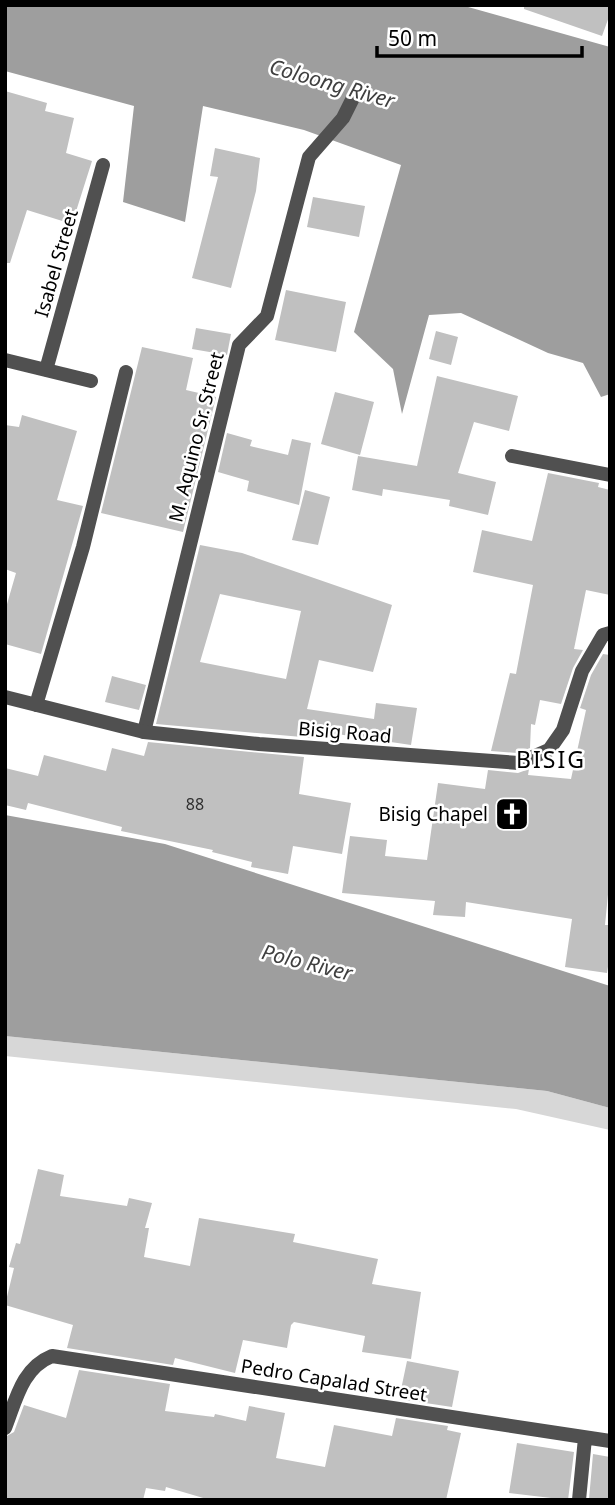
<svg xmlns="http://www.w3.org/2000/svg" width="615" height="1505" viewBox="0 0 615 1505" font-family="'Noto Sans',sans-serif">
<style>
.green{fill:#d7d7d7}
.water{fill:#9e9e9e}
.building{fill:#c0c0c0;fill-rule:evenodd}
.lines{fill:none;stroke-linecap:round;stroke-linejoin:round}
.service{stroke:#505050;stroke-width:14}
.minor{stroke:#505050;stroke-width:14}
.labels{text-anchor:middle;stroke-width:5;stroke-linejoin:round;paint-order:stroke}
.number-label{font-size:16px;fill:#303030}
.street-label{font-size:19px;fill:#000;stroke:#fff}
.poi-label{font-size:19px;fill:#000;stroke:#fff;text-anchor:end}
.water-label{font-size:21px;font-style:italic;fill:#3f3f3f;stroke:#fff}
.quarter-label{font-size:23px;letter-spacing:2px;fill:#000;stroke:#fff}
</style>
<rect width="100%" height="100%" fill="#fff"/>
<!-- green -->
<path class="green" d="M5 1036 547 1091 610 1108V1130L516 1109 5 1056Z"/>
<!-- water -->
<path class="water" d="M5 5H461L610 47V394L601 397 583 363 548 353 461 313 429 315 402 414 393 369 354 332 401 165 304 130 203 106 185 222 123 202 134 106 5 71Z
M5 815 165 844 610 986V1108L547 1091 5 1036Z"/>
<!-- building -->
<path class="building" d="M524 5H610V14L602 36 524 9Z
M5 91 47 103 45 111 74 118 66 153 92 161 72 224 27 210 10 263H5Z
M215 148 260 158 256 191 231 288 192 278 218 177 210 176Z
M313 197 365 206 359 237 307 227Z
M286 290 346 302 336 352 275 340Z
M196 328 231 334 227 355 192 349Z
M436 331 458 337 451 365 429 359Z
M142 347 193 358 186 390 216 397 183 532 101 513Z
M437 376 518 396 509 431 474 422 458 473 496 482 488 515 449 506 450 500 383 489 382 496 352 490 358 456 417 466Z
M335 392 374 402 360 455 321 444Z
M22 415 77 431 57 500 83 506 41 654 5 644V611L16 573 5 569V425L19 427Z
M227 433 252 440 250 446 288 455 292 439 311 443 299 505 247 491 249 481 218 472Z
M548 473 599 483 598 487 610 490V595L586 590 574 649 583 650 573 668 561 704 540 700 535 725 531 724 530 748 517 753 491 751 510 673 516 674 533 585 473 572 482 530 532 541Z
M305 490 330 497 318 545 292 540Z
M200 545 242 553 392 605 373 672 319 660 307 709 374 719 376 703 417 708 411 745 337 734 336 740 156 724ZM220 594 301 611 286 679 200 662Z
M603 654 610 655V874L605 925H610V954L607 973 565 967 572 919 466 902 465 917 433 915 435 901 342 893 350 836 387 840 385 856 427 860 438 783 485 789 488 770 518 773 529 769 528 775 571 779 586 710 580 708 591 675Z
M112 676 146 685 139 710 105 702Z
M148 742 304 757 299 794 351 803 342 854 293 846 288 874 251 867 252 862 212 852 213 850 121 831 122 827 28 803 26 810 5 805V768L38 776 44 755 106 771 112 748 144 756Z
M38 1169 64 1175 60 1196 127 1206 129 1198 152 1203 145 1228H149L144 1257 190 1266 199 1218 295 1234 293 1242 378 1259 372 1284 421 1292 411 1359 362 1352 365 1336 294 1322 291 1325 287 1348 243 1340 235 1373 175 1358 173 1365 67 1348 73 1325 5 1305 14 1268 9 1267 16 1243 20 1244Z
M407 1361 459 1371 452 1407 399 1399Z
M79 1370 170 1384 165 1411 214 1417 215 1414 246 1421 249 1406 285 1413 276 1458 325 1467 334 1425 392 1436 396 1418 448 1426 447 1430 461 1433 446 1500H210L166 1487 165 1491 146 1488 143 1500H5V1437L14 1432 24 1405 66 1418Z
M517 1443 574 1452 568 1500 509 1493Z
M593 1454 610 1457V1500L589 1499Z"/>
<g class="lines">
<!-- service -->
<path class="service" d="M144 732 239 345 267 316 309 157 343 118 354 96"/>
<!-- minor -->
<path class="minor" d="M5 360 91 381
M46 370 103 165
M512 456 610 475
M5 697 144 732 259 744 519 763 549 750 563 730 582 671 603 635 610 633
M36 705 83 547 126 372
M5 1428C16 1400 22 1368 52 1356L610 1441
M579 1500 585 1438"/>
</g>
<!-- icons -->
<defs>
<g id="church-square" transform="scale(1.75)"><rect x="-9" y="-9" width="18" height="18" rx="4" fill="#000" stroke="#fff"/><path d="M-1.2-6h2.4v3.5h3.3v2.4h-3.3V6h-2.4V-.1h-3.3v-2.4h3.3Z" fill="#fff"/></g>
</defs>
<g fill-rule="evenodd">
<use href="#church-square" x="512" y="814"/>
</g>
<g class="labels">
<!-- number labels -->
<g class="number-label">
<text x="195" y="810">88</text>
</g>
<!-- street labels -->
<g class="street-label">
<text transform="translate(56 263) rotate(-74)" y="7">Isabel Street</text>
<text transform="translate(196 437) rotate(-76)" y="7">M. Aquino Sr. Street</text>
<text transform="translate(345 732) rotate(5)" y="7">Bisig Road</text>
<text transform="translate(334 1380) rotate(9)" y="7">Pedro Capalad Street</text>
</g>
<!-- poi labels -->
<g class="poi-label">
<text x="488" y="821">Bisig Chapel</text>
</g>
<!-- water labels -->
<g class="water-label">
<text transform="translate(332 84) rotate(16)" y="7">Coloong River</text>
<text transform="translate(307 963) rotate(14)" y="7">Polo River</text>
</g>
<!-- quarter labels -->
<g class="quarter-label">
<text x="551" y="768">BISIG</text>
</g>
</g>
<!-- border -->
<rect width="615" height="1505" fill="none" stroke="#000000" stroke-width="14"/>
<!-- scale -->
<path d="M377 46v10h205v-10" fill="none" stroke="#000000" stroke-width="3.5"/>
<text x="388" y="46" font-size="21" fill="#000000" stroke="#ffffff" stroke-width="5" paint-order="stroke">50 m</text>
</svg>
